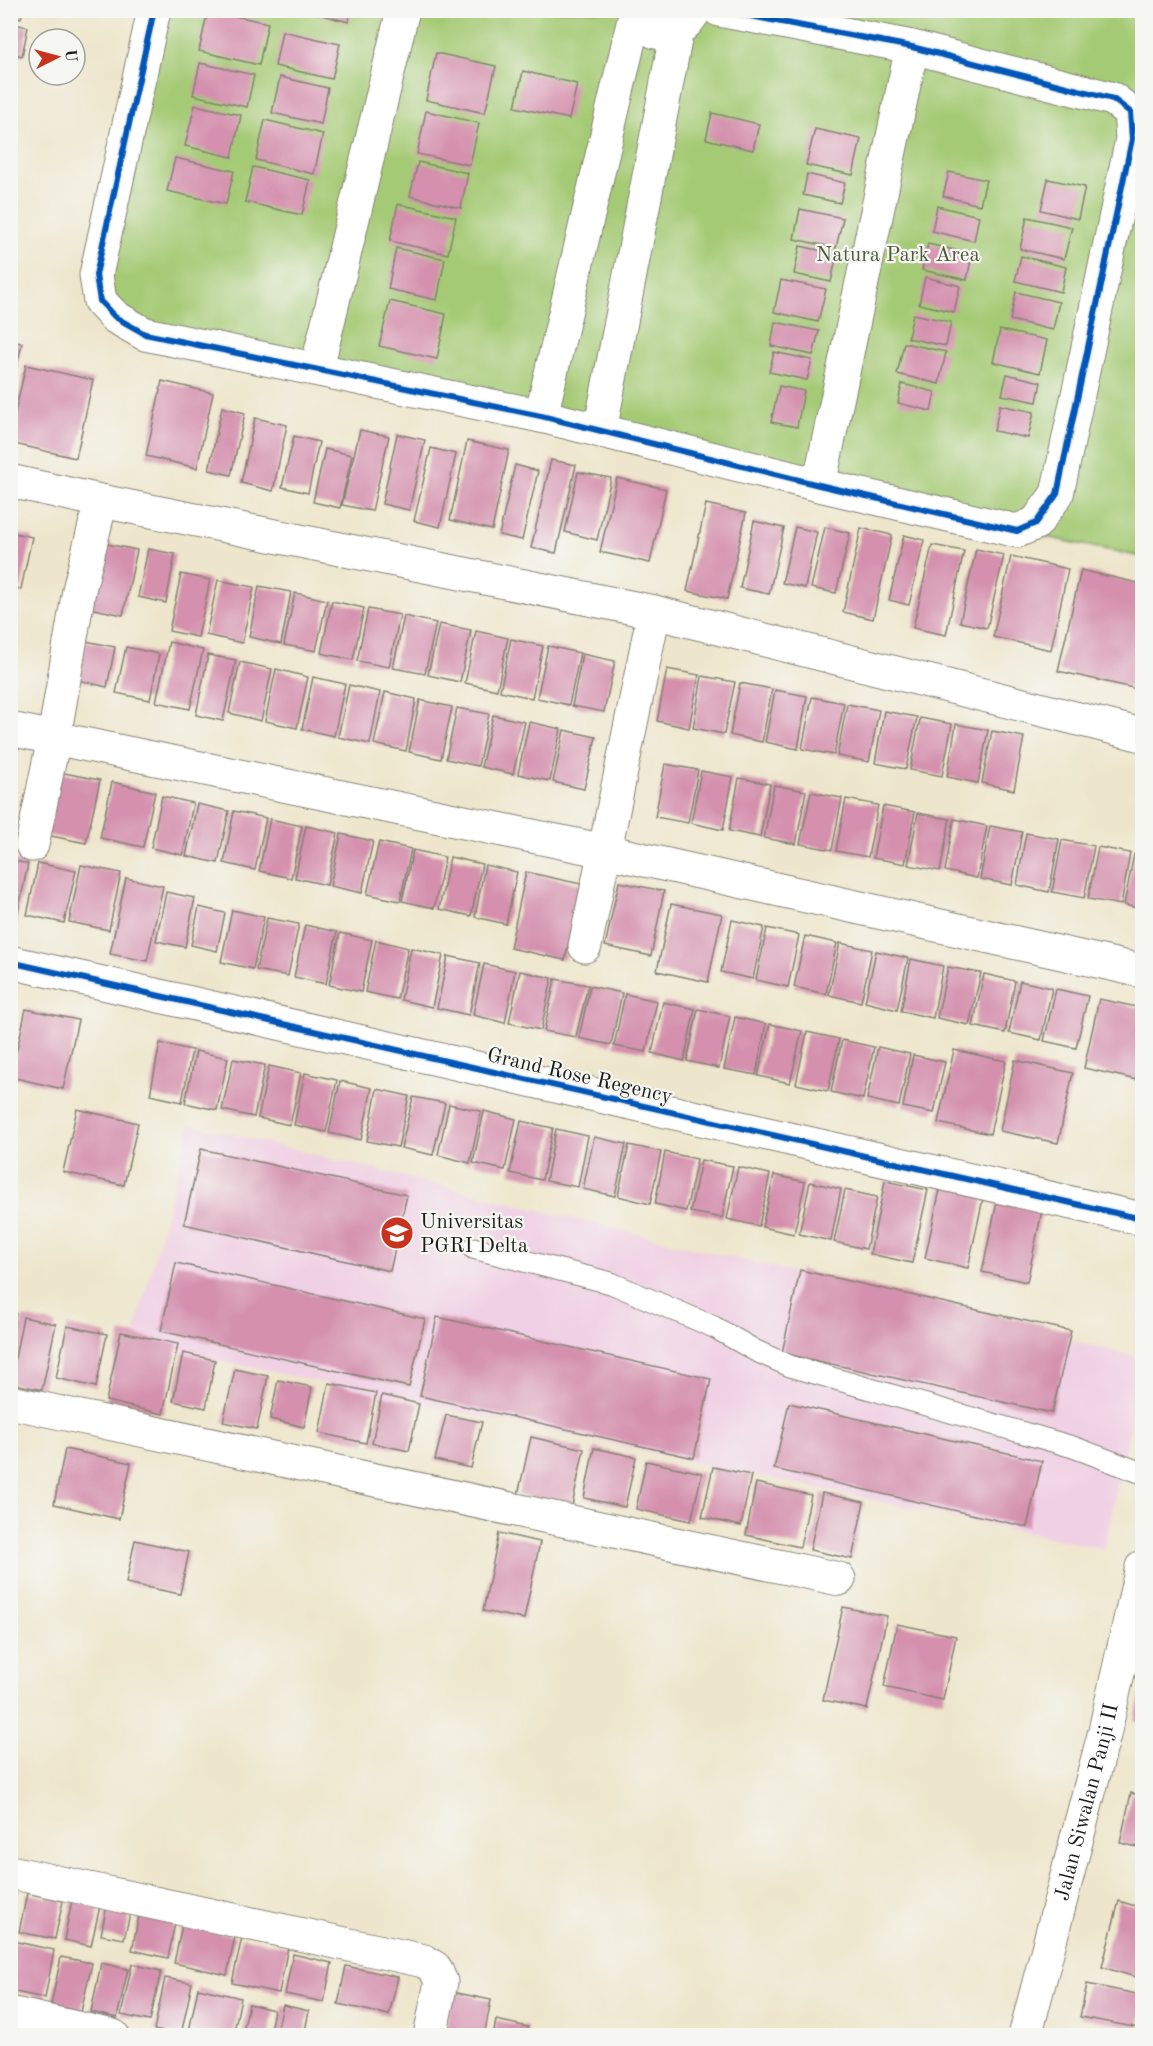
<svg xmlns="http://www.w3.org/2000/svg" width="1153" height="2046" viewBox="0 0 1153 2046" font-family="'Old Standard TT',serif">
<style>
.built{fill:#f0d0e4}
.green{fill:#a5ca74;stroke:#607348;stroke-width:1.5}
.building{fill:#d490ad}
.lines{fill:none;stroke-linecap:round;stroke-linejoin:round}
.service-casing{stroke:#858174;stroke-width:23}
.minor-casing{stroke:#858174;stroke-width:35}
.service{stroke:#fff;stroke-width:21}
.minor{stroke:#fff;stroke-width:33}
.cycleway-casing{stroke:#f6f6f2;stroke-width:10}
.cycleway{stroke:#0057b8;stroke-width:6}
.labels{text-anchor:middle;stroke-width:4.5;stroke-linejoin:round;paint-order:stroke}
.park-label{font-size:21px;fill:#4c593b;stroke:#f6f6f2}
.street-label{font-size:21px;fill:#1c1c1c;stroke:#f6f6f2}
.poi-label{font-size:21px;fill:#1c1c1c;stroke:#f6f6f2;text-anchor:start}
</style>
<rect width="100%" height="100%" fill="#f6f6f2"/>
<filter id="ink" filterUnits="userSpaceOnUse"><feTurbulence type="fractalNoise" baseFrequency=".0167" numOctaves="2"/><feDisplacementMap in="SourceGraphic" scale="12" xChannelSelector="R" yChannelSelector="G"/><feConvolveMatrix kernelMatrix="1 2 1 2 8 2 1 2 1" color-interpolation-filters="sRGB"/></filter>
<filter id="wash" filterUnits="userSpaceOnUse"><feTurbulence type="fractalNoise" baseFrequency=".008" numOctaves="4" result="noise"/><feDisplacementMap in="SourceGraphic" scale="24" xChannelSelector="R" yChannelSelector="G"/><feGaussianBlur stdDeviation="1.35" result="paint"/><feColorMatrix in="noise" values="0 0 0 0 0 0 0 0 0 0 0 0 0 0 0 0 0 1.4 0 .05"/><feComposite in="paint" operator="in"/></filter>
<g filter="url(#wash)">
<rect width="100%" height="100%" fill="#eee6cc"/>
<!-- built -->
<path class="built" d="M190 1124 1142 1358V1366L1104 1549 132 1342Z"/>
<!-- green -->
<path class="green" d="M154 11H1142V557L1017 531 145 334 100 301Z"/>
<g id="blocks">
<!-- building -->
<path class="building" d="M10 10H23L21 18 10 16Z
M208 10 268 23 259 65 199 51Z
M302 10H351L349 22Z
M10 23 28 27 22 56 10 53Z
M282 31 340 44 332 79 275 66Z
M436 53 496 66 485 113 426 100Z
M10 59 16 60 12 80H10Z
M200 63 254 75 247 107 193 95Z
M523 71 577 84 569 119 515 107Z
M280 77 328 88 321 124 272 113Z
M195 105 241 115 232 157 185 146Z
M426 111 479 123 470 165 417 154Z
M712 113 759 124 753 150 706 139Z
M265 120 323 134 314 174 256 160Z
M815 129 861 139 853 175 806 165Z
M175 158 234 171 226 204 167 191Z
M418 162 468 173 461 208 410 196Z
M253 167 310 180 302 215 245 202Z
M949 172 986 180 980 205 943 196Z
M807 174 845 183 840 203 803 195Z
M1048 179 1085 187 1078 219 1041 210Z
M398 204 456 217 448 254 390 241Z
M937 206 979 216 974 241 932 231Z
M800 209 843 218 836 248 794 239Z
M1027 217 1072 227 1064 259 1020 249Z
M928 244 972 254 967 280 922 270Z
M800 246 837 254 831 282 794 274Z
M396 248 445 259 437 300 388 289Z
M1021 256 1066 267 1061 292 1015 281Z
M925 277 960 286 954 312 919 304Z
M781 280 826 289 818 322 774 312Z
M1016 292 1059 302 1053 330 1010 320Z
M390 301 446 314 437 359 379 346Z
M913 314 951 322 946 346 908 338Z
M775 322 819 331 813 355 771 346Z
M1000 330 1047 340 1040 373 993 362Z
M10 341 22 343 11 392H10Z
M904 343 946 352 939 384 897 374Z
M774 352 812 360 807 380 769 372Z
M26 365 93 380 76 458 10 443V434Z
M1007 374 1041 382 1037 402 1002 395Z
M162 381 213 393 197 468 146 456Z
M902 384 935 392 931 411 898 403Z
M779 386 804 391 797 427 771 422Z
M1000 405 1034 412 1028 438 994 431Z
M222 407 245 413 231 475 209 470Z
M255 418 287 425 273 491 241 483Z
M360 430 389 436 372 511 342 505Z
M397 434 425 440 409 510 382 504Z
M294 436 319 442 308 493 282 487Z
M467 441 509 450 492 530 450 520Z
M431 448 456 454 440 527 414 521Z
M325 449 352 455 340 508 313 502Z
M551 460 576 465 556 553 531 548Z
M515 465 538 471 522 540 499 535Z
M578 472 611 478 597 540 565 532Z
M617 478 666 489 650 563 600 552Z
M706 504 746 513 727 599 687 591Z
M754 521 784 528 769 594 740 588Z
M795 527 817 532 805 588 782 583Z
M825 527 850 533 836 593 811 588Z
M861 528 892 535 873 619 843 612Z
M10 532 32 537 21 589 10 587Z
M904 535 924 540 909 605 889 600Z
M102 543 137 550 123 615 89 608Z
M932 545 964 551 946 635 913 628Z
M148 549 175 554 166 603 138 597Z
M976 549 1004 555 987 628 960 622Z
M1011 556 1068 569 1051 650 993 637Z
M1081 570 1142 584V690L1058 671Z
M181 574 210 580 198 637 169 631Z
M218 580 254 587 242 643 206 635Z
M259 586 291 592 281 644 249 637Z
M295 593 327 600 316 651 284 645Z
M332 601 364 608 353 660 321 653Z
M368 609 400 615 389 667 357 661Z
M10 612 18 614 12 646H10Z
M404 616 436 623 425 674 393 668Z
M439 624 471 630 460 682 428 675Z
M476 631 508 638 497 690 465 683Z
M511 639 543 646 532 698 500 691Z
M86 641 115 647 107 687 78 680Z
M169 642 203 650 190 709 156 702Z
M548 646 580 653 569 705 537 698Z
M126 647 159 654 150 700 116 693Z
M582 654 615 661 604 712 572 706Z
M208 655 236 660 223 721 196 715Z
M240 662 272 669 261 721 229 713Z
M276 669 308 677 297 728 265 721Z
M667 669 699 675 689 728 657 721Z
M702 676 735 682 724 734 693 728Z
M313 677 345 684 334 736 302 729Z
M740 683 772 689 762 742 730 735Z
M349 685 380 692 370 744 338 737Z
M775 690 807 696 798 749 765 742Z
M385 692 416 699 406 751 374 744Z
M812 697 844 703 834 755 802 749Z
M420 700 452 707 441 759 409 752Z
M847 704 879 710 869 762 837 756Z
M457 708 489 714 478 766 446 759Z
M884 711 917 717 906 769 875 763Z
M493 715 525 722 513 774 481 767Z
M920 718 952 724 942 776 910 770Z
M529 722 561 729 550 781 518 774Z
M956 724 988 730 978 783 947 777Z
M564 730 596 737 584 789 553 782Z
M992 731 1024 737 1014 790 982 783Z
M665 764 698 770 688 823 655 817Z
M701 771 733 777 723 830 691 823Z
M59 772 100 780 86 843 46 835Z
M739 778 770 784 760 837 729 831Z
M112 782 155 792 143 847 100 838Z
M774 785 806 791 796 844 764 838Z
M811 792 842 798 832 850 800 844Z
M162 796 193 803 183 855 151 848Z
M846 799 878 805 868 857 836 851Z
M197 804 229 811 218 863 186 856Z
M883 806 915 812 905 864 873 858Z
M234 811 266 818 255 870 224 863Z
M918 813 950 819 940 871 908 865Z
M270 819 302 826 291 878 259 871Z
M954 819 987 826 977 878 945 871Z
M306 826 338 833 327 885 295 878Z
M990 826 1022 832 1012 885 980 879Z
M1026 833 1059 839 1049 892 1017 885Z
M341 834 373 841 362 893 330 886Z
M1062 840 1094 846 1084 898 1052 892Z
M379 842 411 849 400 901 367 894Z
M1098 847 1130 853 1121 905 1088 899Z
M413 850 445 857 434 908 402 901Z
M1134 854 1142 855V909L1124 905Z
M450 857 482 864 471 916 439 909Z
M10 860 28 864 16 922 10 921Z
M38 863 76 871 64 923 27 915Z
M81 865 121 873 109 930 69 922Z
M485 865 517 872 506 924 475 917Z
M526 872 581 884 565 960 510 948Z
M126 878 163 886 147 961 110 954Z
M619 882 664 891 651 956 605 946Z
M166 892 195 898 185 947 156 941Z
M671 904 722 914 708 982 657 971Z
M199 907 225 913 217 951 191 945Z
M232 910 264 917 253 969 221 962Z
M267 918 299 924 288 976 256 970Z
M732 920 764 927 753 979 721 972Z
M305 925 337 932 326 984 294 977Z
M767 928 799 935 788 987 756 980Z
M340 933 372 940 361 992 329 985Z
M805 936 837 943 826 994 794 987Z
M376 940 408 948 397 999 365 992Z
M840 943 872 950 861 1002 829 995Z
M411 948 443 955 432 1007 401 1000Z
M876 951 908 958 897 1010 865 1002Z
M448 956 480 963 469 1015 437 1008Z
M911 959 943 966 933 1018 901 1011Z
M484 964 515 971 505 1023 473 1015Z
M948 967 981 973 969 1025 937 1018Z
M520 971 552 978 541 1030 509 1023Z
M984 974 1015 981 1005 1033 973 1026Z
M555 979 588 985 576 1037 544 1031Z
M1020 981 1052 988 1041 1040 1009 1033Z
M590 986 622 993 611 1045 579 1038Z
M1056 989 1088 996 1076 1048 1044 1041Z
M625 994 657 1001 646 1052 614 1046Z
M1099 999 1142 1008V1081L1084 1068Z
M663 1002 695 1009 684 1061 652 1053Z
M26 1009 78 1020 63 1089 11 1077Z
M698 1009 730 1016 719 1068 687 1061Z
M735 1017 766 1024 756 1075 724 1069Z
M770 1024 802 1031 790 1083 758 1076Z
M807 1032 839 1039 828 1091 796 1084Z
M842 1040 874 1047 863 1099 831 1092Z
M160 1043 192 1050 182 1102 150 1095Z
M878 1047 910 1054 899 1106 867 1099Z
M954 1050 1006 1061 990 1134 938 1123Z
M196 1051 228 1058 217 1110 185 1103Z
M913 1055 945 1062 934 1113 903 1107Z
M233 1059 265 1065 254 1117 222 1110Z
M1015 1060 1073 1073 1058 1143 1000 1131Z
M269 1066 301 1073 290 1125 258 1118Z
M305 1073 337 1080 326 1132 294 1125Z
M340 1081 372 1088 361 1140 329 1133Z
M377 1089 409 1096 398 1147 367 1141Z
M413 1097 445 1103 433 1155 401 1148Z
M449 1104 481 1111 470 1163 438 1155Z
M77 1109 138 1123 124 1185 63 1172Z
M484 1111 516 1119 505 1170 473 1163Z
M521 1121 553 1128 542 1180 510 1173Z
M556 1129 588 1136 578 1187 546 1181Z
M594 1137 626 1144 615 1196 583 1189Z
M629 1145 661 1152 650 1204 618 1196Z
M201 1149 407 1195 390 1271 184 1224Z
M665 1152 697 1159 686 1211 655 1204Z
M701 1160 733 1166 722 1218 690 1212Z
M738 1167 770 1174 759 1226 727 1219Z
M774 1175 805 1182 794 1234 762 1227Z
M885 1181 928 1190 912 1263 870 1254Z
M810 1182 841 1189 831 1241 799 1234Z
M941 1185 984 1194 968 1268 925 1258Z
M845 1190 877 1197 866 1249 834 1242Z
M997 1202 1042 1211 1027 1282 982 1272Z
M176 1263 425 1319 409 1387 161 1331Z
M800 1270 1071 1331 1052 1413 782 1353Z
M10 1312 16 1313 12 1335H10Z
M23 1317 56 1324 42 1390 10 1383Z
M437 1317 711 1379 694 1458 420 1396Z
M67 1326 107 1334 96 1387 56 1378Z
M121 1332 178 1344 163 1414 106 1401Z
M183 1353 215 1360 206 1408 173 1401Z
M235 1369 268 1376 257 1429 223 1422Z
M278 1380 312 1387 304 1427 270 1419Z
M329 1383 376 1393 366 1443 319 1433Z
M382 1395 419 1404 409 1451 372 1443Z
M789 1403 1042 1461 1027 1527 774 1469Z
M446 1415 482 1422 471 1468 435 1460Z
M531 1437 584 1449 572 1506 518 1495Z
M594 1448 636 1457 625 1507 584 1498Z
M65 1449 131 1463 119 1519 54 1504Z
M646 1461 702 1473 691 1521 636 1509Z
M713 1467 751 1475 741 1526 702 1517Z
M756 1483 811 1495 800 1547 746 1535Z
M822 1493 864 1502 852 1559 810 1550Z
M499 1533 540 1542 524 1619 483 1611Z
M135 1540 189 1552 180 1594 126 1583Z
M843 1607 887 1616 867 1709 823 1700Z
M897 1624 956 1636 943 1700 884 1687Z
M1141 1691H1142V1722L1135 1720Z
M1142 1756V1780L1137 1779Z
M1131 1793 1142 1796V1848L1120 1843Z
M10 1892 16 1893 12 1915H10Z
M27 1893 63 1901 55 1939 19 1932Z
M72 1900 100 1906 91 1946 64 1940Z
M1119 1901 1142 1908V1979L1102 1967Z
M107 1905 131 1910 124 1939 101 1935Z
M139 1916 175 1923 168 1958 132 1950Z
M182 1925 235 1936 227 1975 174 1963Z
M242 1937 288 1947 279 1993 232 1983Z
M13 1941 54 1950 45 1998 10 1991V1951Z
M293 1954 332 1963 324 2002 285 1994Z
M61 1957 92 1963 81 2012 51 2005Z
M101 1963 128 1969 117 2018 91 2012Z
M132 1964 161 1971 150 2021 121 2015Z
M346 1966 398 1977 389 2015 338 2004Z
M165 1978 192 1983 181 2035 154 2030Z
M1087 1984 1142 1995V2012L1139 2028 1080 2017Z
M198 1988 241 1998 233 2036H208L189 2031Z
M453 1992 491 2000 484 2036H444Z
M249 2004 274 2010 269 2036H242Z
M283 2005 309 2011 304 2036H276Z
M496 2020 528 2027 526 2036H493Z"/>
</g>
</g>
<g filter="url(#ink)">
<use href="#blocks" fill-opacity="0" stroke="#858174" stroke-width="1.5"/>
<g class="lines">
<!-- service casing -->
<g class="service-casing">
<path id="service" d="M473 1248 611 1283 714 1327 756 1351 790 1366 1073 1447 1142 1473"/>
</g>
<!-- minor casing -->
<g class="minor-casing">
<g id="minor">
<path d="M154 10 96 275 100 301 115 317 145 334 541 416 819 485 1017 531 1036 523 1057 494 1132 139 1130 112 1113 99 912 47 719 10"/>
<path d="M655 32C673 36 687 26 695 10"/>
<path d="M317 368 403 10"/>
<path d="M541 416 634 19"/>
<path d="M600 431 677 30"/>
<path d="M10 481 101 501 654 612 1142 735"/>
<path d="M819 485 912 47"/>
<path d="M10 729 605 851 1142 971"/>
<path d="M32 845 54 738 79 590 101 501"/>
<path d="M585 946 654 612"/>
<path d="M10 962 1142 1219"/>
<path d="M10 1402 839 1579"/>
<path d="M10 1872 424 1961 435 1968 441 1982 430 2036"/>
<path d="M10 2013 113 2036"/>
<path id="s1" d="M1025 2036 1104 1735 1142 1567"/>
</g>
</g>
<!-- service -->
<use href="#service" class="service"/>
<!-- minor -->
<use href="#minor" class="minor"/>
<!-- cycleway casing -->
<g class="cycleway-casing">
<path id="cycleway" d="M154 10 96 275 100 301 115 317 145 334 541 416 819 485 1017 531 1036 523 1057 494 1132 139 1130 112 1113 99 912 47 719 10
M10 962 1142 1219"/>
</g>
<!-- cycleway -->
<use href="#cycleway" class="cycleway"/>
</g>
</g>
<!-- icons -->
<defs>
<g id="university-disc" transform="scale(1.725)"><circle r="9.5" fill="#c8321e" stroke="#f6f6f2"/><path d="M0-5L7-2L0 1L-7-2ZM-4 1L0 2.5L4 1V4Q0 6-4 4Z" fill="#fff"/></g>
</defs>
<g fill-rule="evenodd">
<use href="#university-disc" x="397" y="1233"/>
</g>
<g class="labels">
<!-- park labels -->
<g class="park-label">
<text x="898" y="261">Natura Park Area</text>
</g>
<!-- street labels -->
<g class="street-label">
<text transform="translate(580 1075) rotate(13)" y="7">Grand Rose Regency</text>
<text dy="7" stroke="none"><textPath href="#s1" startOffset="242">Jalan Siwalan Panji II</textPath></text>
</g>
<!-- poi labels -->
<g class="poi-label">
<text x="420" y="1228">Universitas<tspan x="420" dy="24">PGRI Delta</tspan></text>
</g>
</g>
<!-- margin -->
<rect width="1153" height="2046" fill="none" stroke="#f6f6f2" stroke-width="36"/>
<!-- north arrow -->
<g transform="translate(57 57) rotate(84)"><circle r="28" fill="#f6f6f2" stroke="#9f9f9c" stroke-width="1.5"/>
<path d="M0-4.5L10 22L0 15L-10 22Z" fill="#c8321e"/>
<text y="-9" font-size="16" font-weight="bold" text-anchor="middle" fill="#1c1c1c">U</text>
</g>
</svg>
